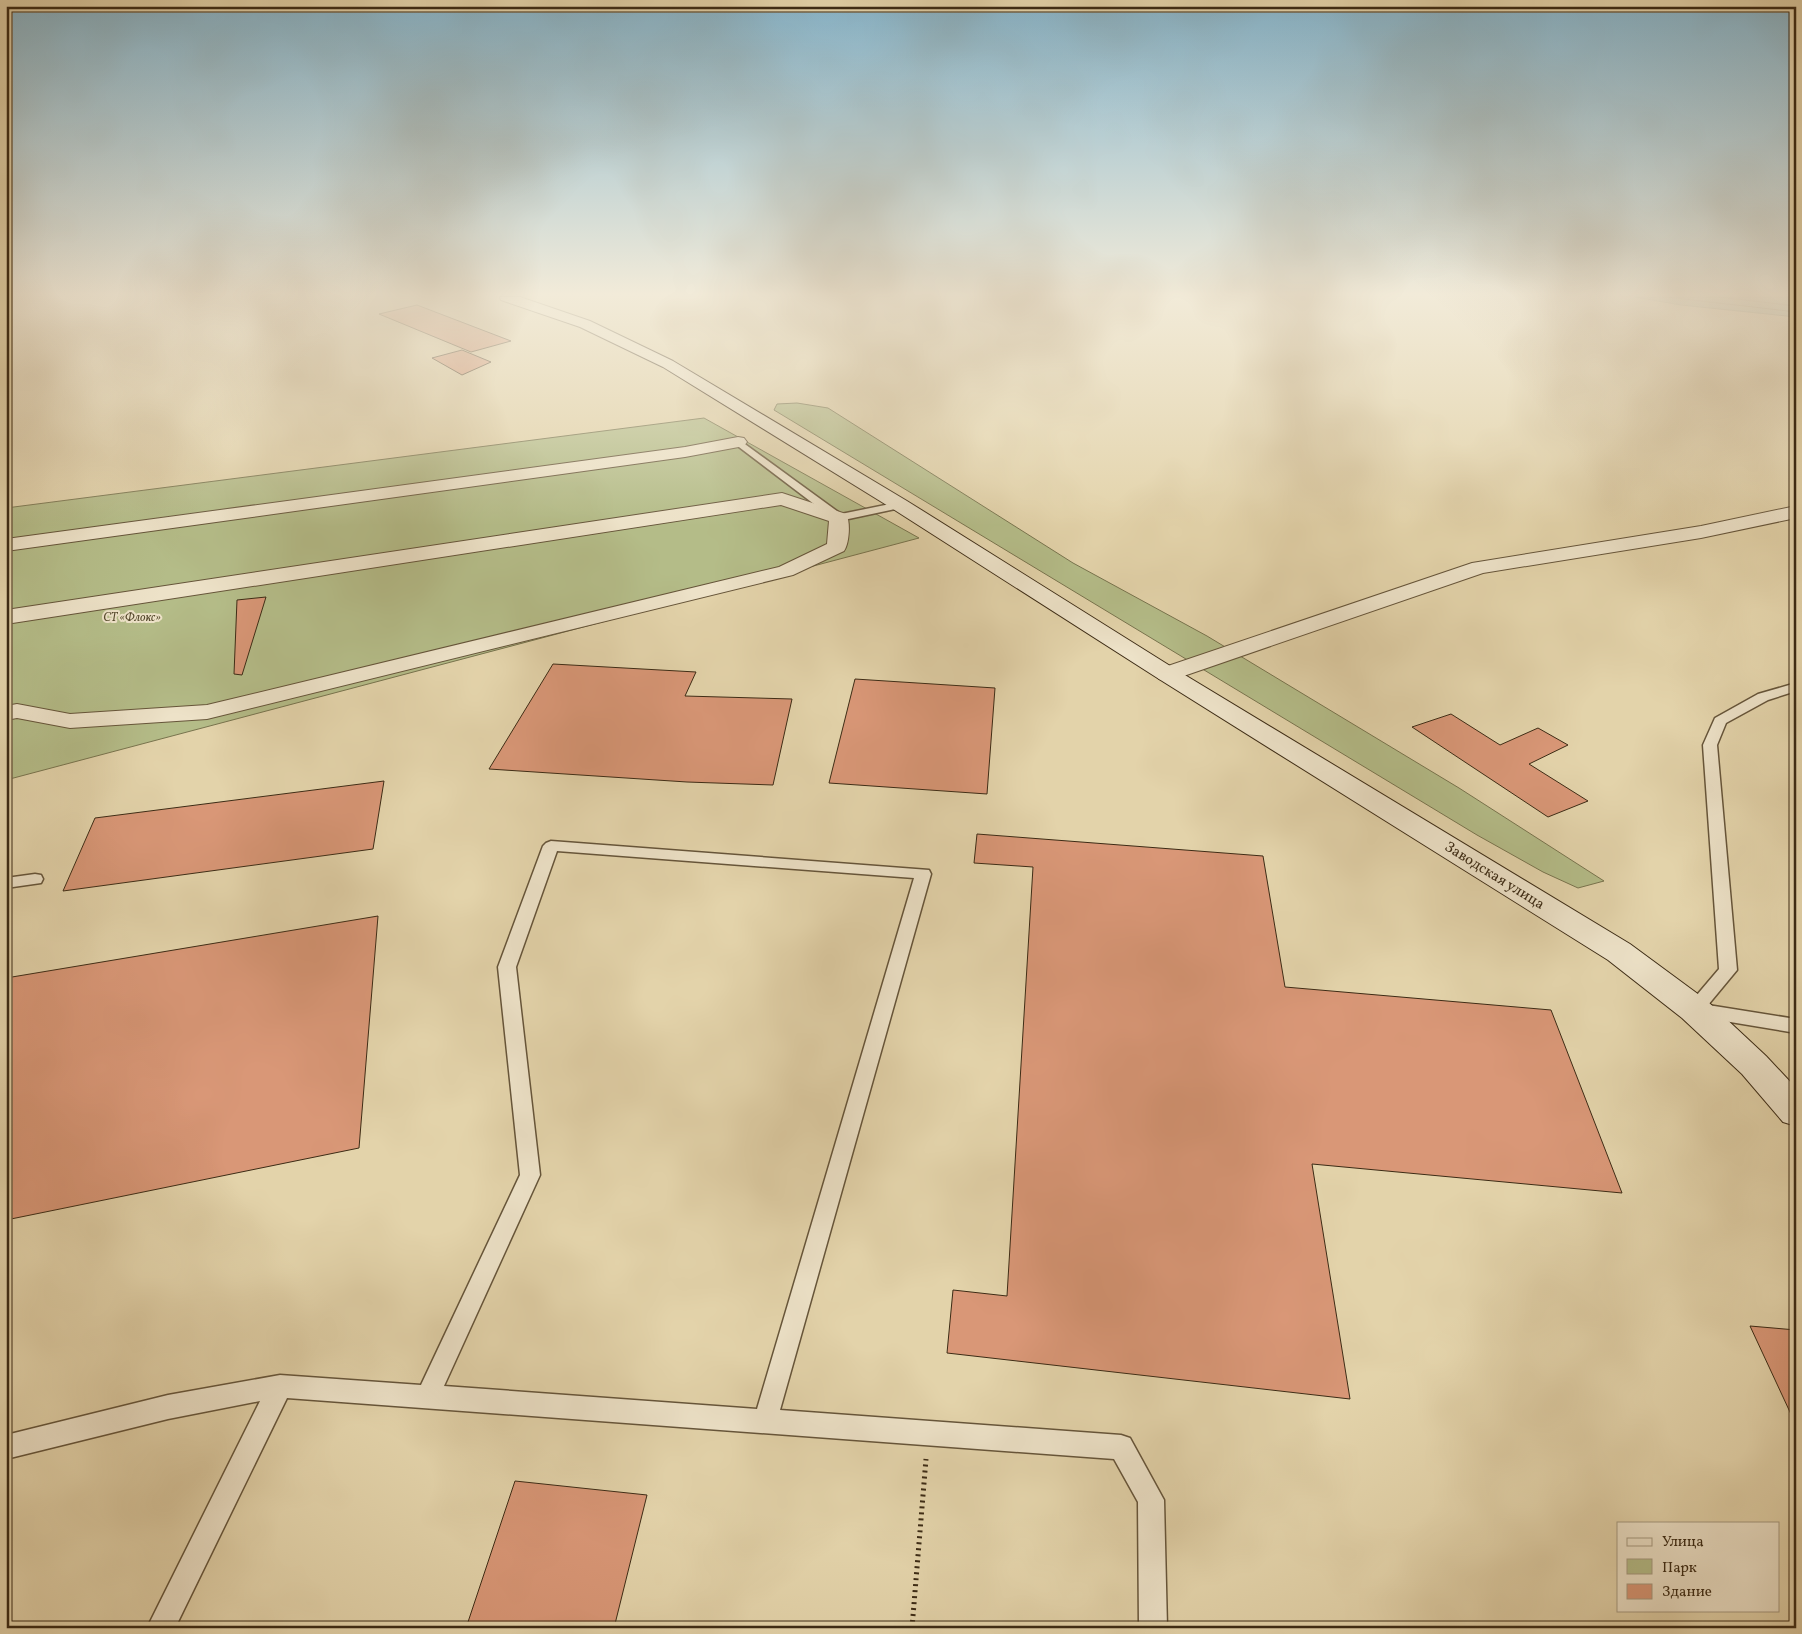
<svg xmlns="http://www.w3.org/2000/svg" width="1802" height="1634" viewBox="0 0 1802 1634" font-family="Vollkorn,serif">
<style>
.green{fill:#b4bc88;stroke:#78744e}
.water{fill:#96b8a5;stroke:#72806b}
.lines{fill:none;stroke-linecap:round;stroke-linejoin:round}
.shore{stroke:#69725d;stroke-width:1}
.building{fill:#d99777;stroke:#3c2b15}
.lane-casing{stroke:#66553a;stroke-width:3}
.street-casing{stroke:#66553a;stroke-width:2}
.secondary-casing{stroke:#3c2b15;stroke-width:2}
.path{stroke:#3c2b15;stroke-width:5;stroke-dasharray:2 4;stroke-linecap:butt}
.lane{fill:#ede2c8;fill-rule:evenodd}
.street{fill:#ede2c8;fill-rule:evenodd}
.secondary{fill:#ede2c8;fill-rule:evenodd}
.labels{text-anchor:middle;stroke-width:4;stroke-linejoin:round;paint-order:stroke}
.far-park-label{font-size:12px;font-style:italic;fill:#54482c;stroke:#ede2c8}
.street-label{font-size:15px;fill:#3c2b15;stroke:#ede2c8}
</style>
<rect width="100%" height="100%" fill="#e3d3aa"/>
<filter id="stains"><feTurbulence type="fractalNoise" baseFrequency=".004" numOctaves="4"/><feColorMatrix values="0 0 0 0 .2 0 0 0 0 .09 0 0 0 0 .02 0 0 0 .5 -.17"/></filter>
<radialGradient id="worn" r=".72"><stop offset=".6" stop-color="#630" stop-opacity="0"/><stop offset="1" stop-color="#630" stop-opacity=".3"/></radialGradient>
<!-- green -->
<path class="green" d="M797 403 828 408 1073 563 1207 636 1459 788 1604 881 1578 888 1543 872 1477 835 774 410 777 404Z
M704 418 919 538 6 780V508Z"/>
<!-- water -->
<path class="water" d="M1635 297H1796V317L1681 305Z"/>
<g class="lines">
<!-- shore -->
<path class="shore" d="M1667 297 1796 312
M1719 297 1796 306"/>
</g>
<!-- building -->
<path class="building" d="M417 305 511 341 471 352 379 314Z
M462 350 491 362 462 375 432 358Z
M266 597 242 675 234 674 237 600Z
M553 664 696 672 685 696 792 699 773 785 687 782 489 769Z
M855 679 995 688 987 794 829 783Z
M1451 714 1500 745 1538 728 1568 745 1529 764 1588 801 1548 817 1412 727Z
M384 781 373 849 63 891 95 818Z
M977 834 1263 856 1285 987 1551 1010 1622 1193 1312 1164 1350 1399 947 1353 953 1290 1007 1296 1033 867 974 863Z
M378 916 359 1148 6 1220V978Z
M1750 1326 1796 1330V1425Z
M515 1481 647 1495 614 1628H466Z"/>
<g class="lines">
<!-- lane casing -->
<g class="lane-casing">
<path id="lane" d="M738 439 841 514 900 502 905 505 900 508 839 521 835 520 735 444 733 442Z
M1796 683V691L1768 700 1726 723 1717 745 1737 970 1708 1005 1796 1019V1033L1694 1016 1688 1014 1685 1009 1719 969 1703 745 1715 718 1758 694Z
M551 841 929 870 931 874 780 1410 1121 1435 1130 1438 1164 1500 1167 1628H1139L1138 1502 1114 1459 287 1398 175 1628H147L260 1401 168 1419 6 1459V1435L168 1395 280 1375 421 1385 520 1175 498 967 543 846 546 843ZM557 851 914 878 757 1409 444 1386 540 1175 516 967Z
M35 874 41 875 43 879 41 883 6 888V878Z"/>
</g>
<!-- street casing -->
<g class="street-casing">
<path id="street" d="M738 437 744 438 747 442 744 446 685 457 6 551V539L685 447Z
M782 493 846 514C851 522 849 544 844 551L793 575 207 719 70 728 17 718 6 720V706L17 704 70 714 207 705 779 567 827 544 829 521 781 505 6 624V610Z
M1796 506V518L1701 538 1483 573 1175 679 1167 681 1159 679 1155 674 1159 669 1472 563 1701 526Z"/>
</g>
<!-- secondary casing -->
<g class="secondary-casing">
<path id="secondary" d="M500 297H520L590 321 673 361 907 501 1175 669 1630 944 1706 1000 1766 1056 1796 1088V1126L1783 1122 1742 1074 1682 1018 1608 960 1159 679 893 509 663 367 580 327 501 300Z"/>
</g>
<!-- path -->
<path class="path" d="M912 1628 926 1459"/>
<!-- lane -->
<use href="#lane" class="lane"/>
<!-- street -->
<use href="#street" class="street"/>
<!-- secondary -->
<use href="#secondary" class="secondary"/>
</g>
<!-- sky -->
<linearGradient id="sky" x2="0" y2="1"><stop stop-color="#87b6cd"/><stop offset="0.56" stop-color="#f2ebd9"/><stop offset="1" stop-color="#f2ebd9" stop-opacity="0"/></linearGradient>
<rect width="1802" height="526" fill="url(#sky)"/>
<g class="labels">
<!-- far-park labels -->
<g class="far-park-label">
<text x="132" y="621">СТ «Флокс»</text>
</g>
<!-- street labels -->
<g class="street-label">
<text transform="translate(1495 875) rotate(32)" y="5">Заводская улица</text>
</g>
</g>
<!-- margin -->
<rect width="1802" height="1634" fill="none" stroke="#e3d3aa" stroke-width="25"/>
<rect x="8" y="8" width="1787" height="1619" fill="none" stroke="#3c2b15" stroke-width="2.5"/>
<rect x="12" y="12" width="1777" height="1609" fill="none" stroke="#3c2b15"/>
<!-- legend -->
<rect x="1617" y="1522" width="162" height="90" fill="#ede2c8" stroke="#a69980"/>
<rect x="1627" y="1538" width="25" height="8" fill="#ede2c8" stroke="#a69980"/>
<text x="1662" y="1546" font-size="15" fill="#3c2b15">Улица</text>
<rect x="1627" y="1559" width="25" height="15" fill="#b4bc88" stroke="#a69980"/>
<text x="1662" y="1572" font-size="15" fill="#3c2b15">Парк</text>
<rect x="1627" y="1584" width="25" height="15" fill="#d99777" stroke="#a69980"/>
<text x="1662" y="1596" font-size="15" fill="#3c2b15">Здание</text>
<rect width="100%" height="100%" filter="url(#stains)"/>
<rect width="100%" height="100%" fill="url(#worn)"/>
</svg>
